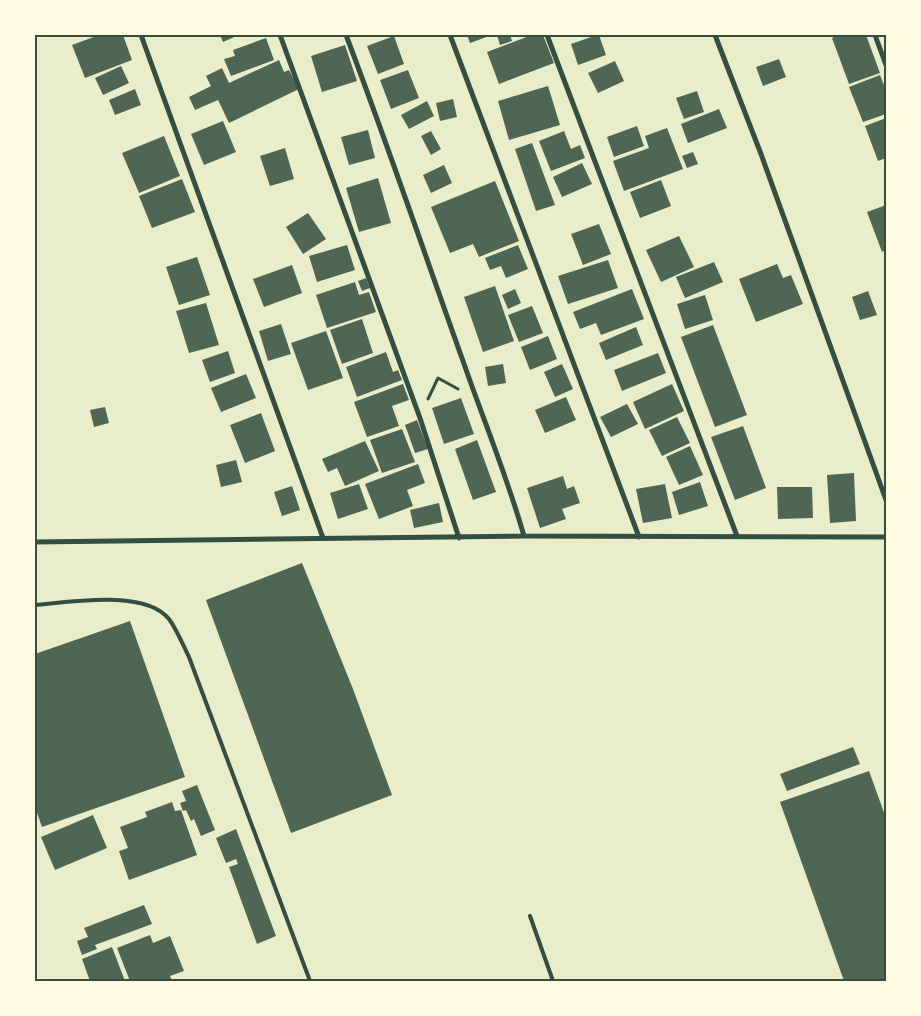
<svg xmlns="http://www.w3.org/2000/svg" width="921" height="1016" viewBox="0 0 921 1016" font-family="Figtree,sans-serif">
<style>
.building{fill:#4f6655}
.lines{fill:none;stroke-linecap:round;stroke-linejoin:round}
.path{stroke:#344e41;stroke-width:3}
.service{stroke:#344e41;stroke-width:4}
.minor{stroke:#344e41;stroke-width:5}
.neatline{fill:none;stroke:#344e41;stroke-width:2}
</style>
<rect width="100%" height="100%" fill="#e9edc9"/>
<!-- building -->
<path class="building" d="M99 35H123L132 60 85 78 72 45Z
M220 35H239L223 42Z
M467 35H492L470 43Z
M497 35H510L512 41 500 45Z
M532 35H543L554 63 499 84 487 52Z
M597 35H599L606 55 578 65 571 44Z
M839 35H866L880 73 849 84 832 38Z
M394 36 404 64 378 74 367 46Z
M266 38 274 60 231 76 224 59 235 56 233 50Z
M345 45 357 81 322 92 311 56Z
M779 59 786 77 763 86 756 67Z
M279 60 284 72 289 70 299 89 229 123 218 100 195 110 189 97 211 86 206 76 222 68 229 83Z
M615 61 624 81 598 93 588 73Z
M121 66 129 83 103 95 95 78Z
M408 70 419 98 391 109 380 80Z
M880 75 886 90V114L863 122 849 87Z
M548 86 560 125 509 140 498 101Z
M135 89 141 105 115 115 109 100Z
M697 91 704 112 684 119 676 98Z
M453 99 457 117 440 121 436 103Z
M427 101 434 116 409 129 401 115Z
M719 109 727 128 688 143 681 124Z
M886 118V158L878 161 865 126Z
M223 121 236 152 204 165 191 134Z
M637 126 644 146 614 157 607 137Z
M667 128 683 169 624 191 613 161 649 148 645 136Z
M368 130 375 158 349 165 341 137Z
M431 131 441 149 431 155 421 136Z
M564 131 571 149 580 145 585 158 551 171 539 141Z
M164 136 180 176 139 193 122 153Z
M532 143 555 205 536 211 515 149Z
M285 148 294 179 270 186 260 156Z
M693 152 698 164 687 168 682 156Z
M582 163 592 184 562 197 553 177Z
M444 165 452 183 431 193 423 175Z
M378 178 391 223 359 232 346 188Z
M182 179 195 212 152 228 139 196Z
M661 180 671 206 640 218 630 192Z
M495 181 519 241 479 257 473 244 450 253 431 207Z
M886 205V250L882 252 867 212Z
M308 213 326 239 303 254 286 227Z
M599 224 611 254 583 265 571 234Z
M679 236 694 267 661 282 646 250Z
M347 245 355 270 317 282 309 256Z
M518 245 528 269 506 278 501 266 490 270 485 258Z
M197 257 210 295 179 305 166 267Z
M608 260 618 288 568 304 558 276Z
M714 262 723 282 685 298 676 277Z
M777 264 783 278 791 275 803 304 756 322 739 279Z
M292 265 302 293 264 307 253 279Z
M366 278 370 288 362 291 358 281Z
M355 282 359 295 369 292 376 312 327 328 316 295Z
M495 286 514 341 483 352 464 297Z
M515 289 521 303 508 309 502 295Z
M632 289 644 319 601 335 596 323 580 329 573 312Z
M868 291 877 315 860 320 852 297Z
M705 295 713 320 685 329 677 304Z
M206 303 219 345 189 353 176 311Z
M532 306 543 333 519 342 508 315Z
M362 319 373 353 342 364 330 330Z
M281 324 291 354 268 361 259 331Z
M713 325 747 415 715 427 681 337Z
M636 327 643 345 606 360 599 343Z
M326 331 343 378 308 390 291 343Z
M548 336 557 359 530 370 521 347Z
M228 351 235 373 210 382 202 360Z
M386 352 393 372 398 370 402 380 357 397 346 367Z
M658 353 666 373 622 391 614 370Z
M503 364 506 383 488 386 485 367Z
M562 364 573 389 555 397 544 372Z
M246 374 256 398 221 412 211 388Z
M403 384 409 400 392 406 399 426 367 437 354 402Z
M672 384 684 411 645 429 633 402Z
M566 397 576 420 545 433 535 410Z
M461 398 474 434 444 444 432 408Z
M627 404 638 424 611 437 600 417Z
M105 407 109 423 94 427 90 410Z
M261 413 275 451 245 463 230 425Z
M677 417 690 443 662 456 649 430Z
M417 420 428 449 415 453 405 425Z
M743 426 766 488 735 500 711 437Z
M402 429 415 462 382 473 370 440Z
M477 440 496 492 473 500 455 449Z
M365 441 379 471 345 486 337 468 328 472 322 459Z
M690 446 703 475 679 485 666 457Z
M236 460 242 482 221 487 216 465Z
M418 464 425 483 407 490 413 506 379 519 365 484Z
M854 473 856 521 830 523 827 475Z
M563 476 567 489 574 486 580 503 562 509 566 519 540 528 527 488Z
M700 482 708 506 679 515 672 492Z
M359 484 368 509 338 519 330 493Z
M665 484 672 518 643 523 636 489Z
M292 486 300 510 282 516 274 492Z
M777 487H812L813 518 778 519Z
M439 503 443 522 414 528 410 510Z
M302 563 353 689 392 795 291 833 206 600Z
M130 621 185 777 42 827 35 807V654Z
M853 747 860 764 787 791 780 774Z
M869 771 886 818V981H844L780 802Z
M197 785 215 830 201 836 194 819 191 821 186 810 183 811 180 803 186 801 182 791Z
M172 802 175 811 181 810 197 855 129 880 119 851 128 848 120 827 147 817 145 812Z
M93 815 107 848 55 870 41 837Z
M236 829 276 936 257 944 229 867 238 864 236 859 226 863 216 838Z
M144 905 152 924 95 945 97 949 82 955 77 941 88 937 84 928Z
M150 935 153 943 170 936 184 971 170 976 172 981H130L117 948Z
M112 947 125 981H90L82 959Z"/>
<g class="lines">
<!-- path -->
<path class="path" d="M428 399 438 378 458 389"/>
<!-- service -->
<path class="service" d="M35 605C70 602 145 589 169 619 177 630 183 645 189 657L310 981
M530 916 553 981"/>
<!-- minor -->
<path class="minor" d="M141 35 323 538
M280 35 420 418 459 538
M346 35C387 143 424 252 463 361 483 419 507 476 524 536
M450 35 639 537
M547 35 737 536
M715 35 761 154 886 500
M875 35 886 65
M35 542 524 536 886 537"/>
</g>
<!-- border -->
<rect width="921" height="1016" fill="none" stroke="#fefae0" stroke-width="72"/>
<rect x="36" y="36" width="849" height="944" class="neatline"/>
</svg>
